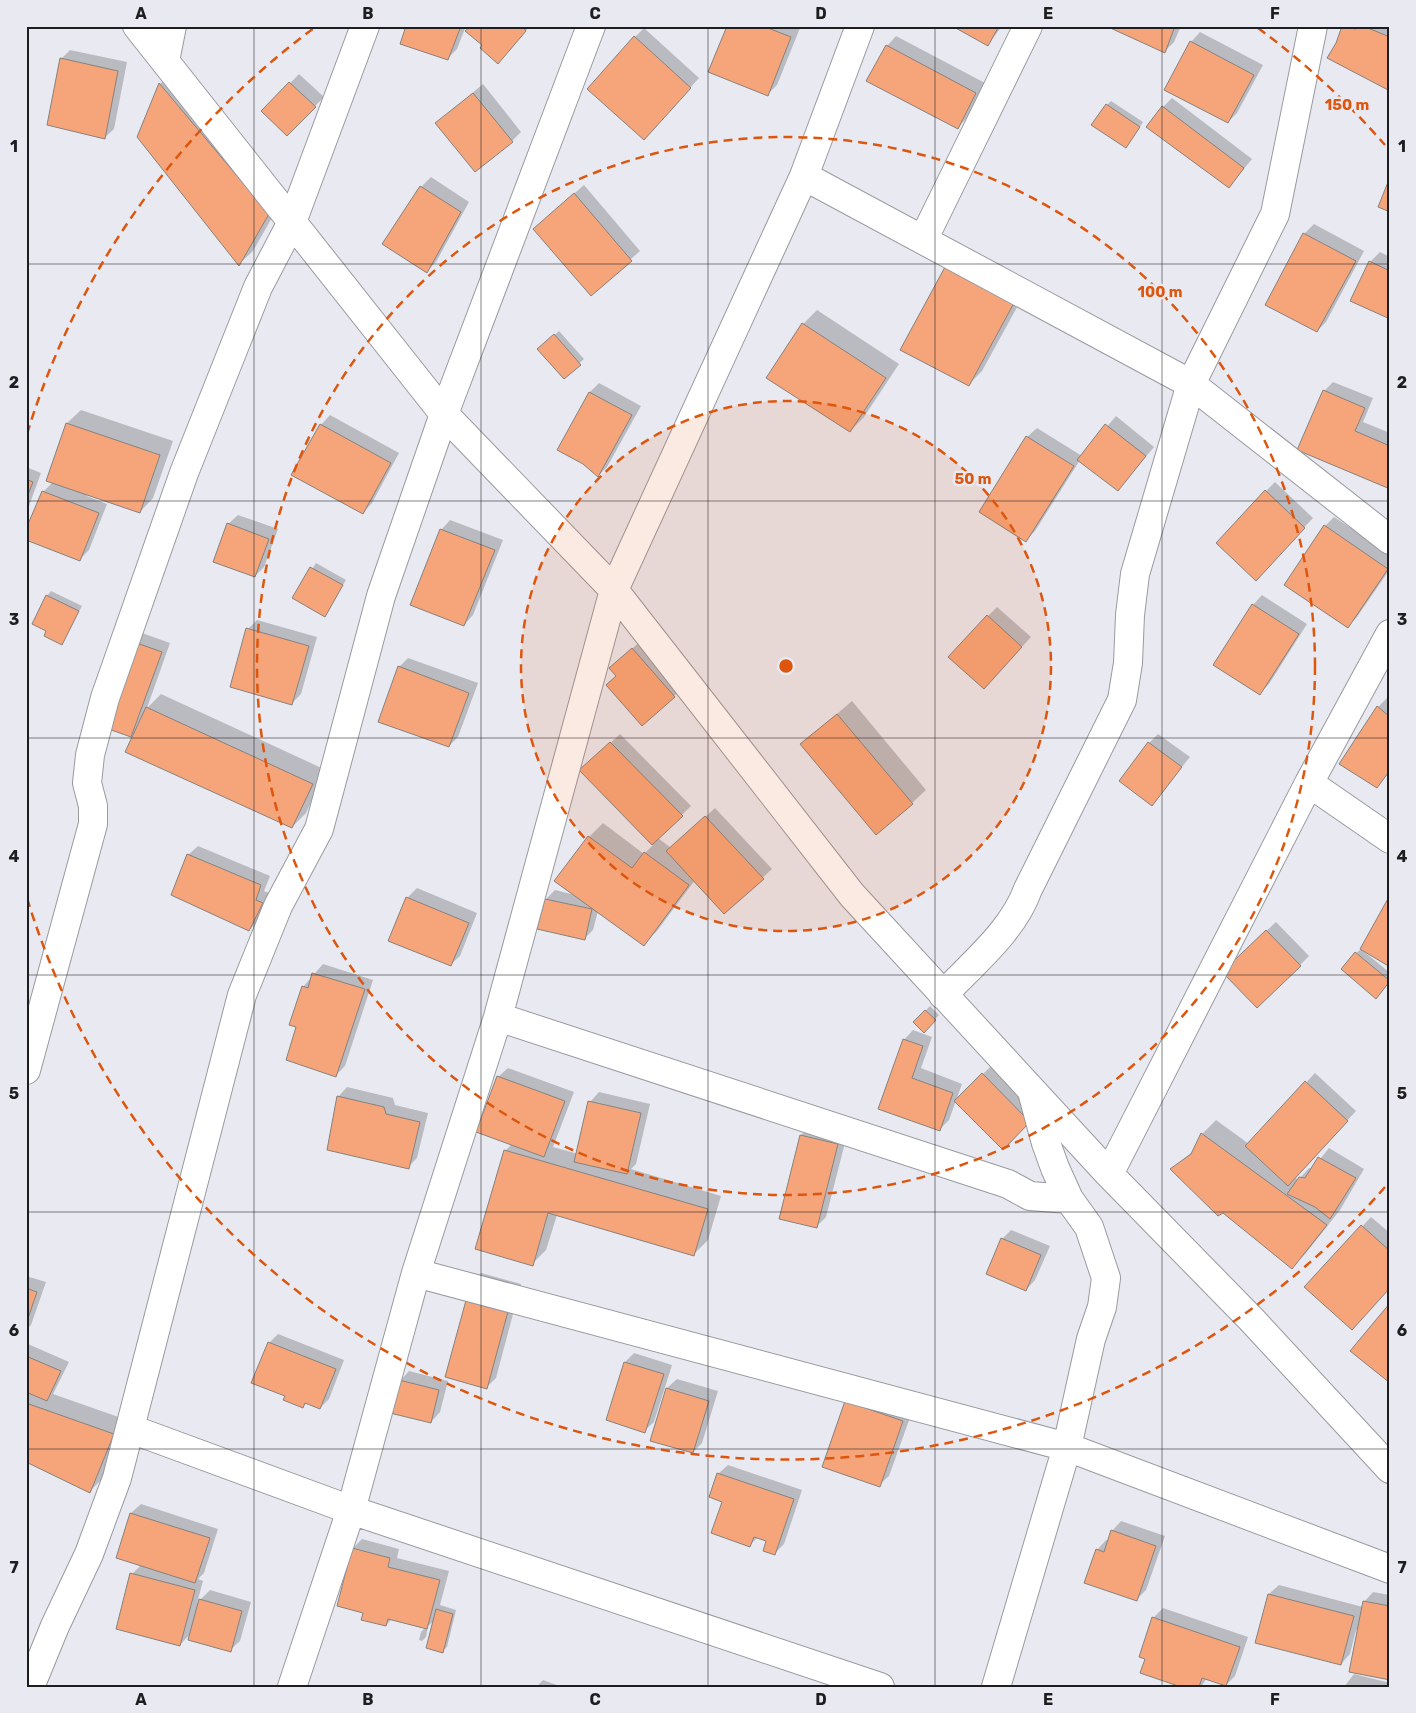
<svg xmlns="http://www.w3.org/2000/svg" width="1416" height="1713" viewBox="0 0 1416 1713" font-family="Rubik,sans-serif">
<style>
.shadow{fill:#0003}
.building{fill:#f5a579;stroke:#87817e}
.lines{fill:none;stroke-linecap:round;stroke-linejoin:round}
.street-casing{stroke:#999aa0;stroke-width:30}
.street{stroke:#fff;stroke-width:28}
.grid{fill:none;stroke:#1e1e21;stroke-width:1;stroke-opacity:0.55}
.ring{fill:none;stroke:#de560d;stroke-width:2.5;stroke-dasharray:9 6}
.centre{fill:#de560d;stroke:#e9eaf1;stroke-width:2.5}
.ring-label{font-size:15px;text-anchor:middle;font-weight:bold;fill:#de560d;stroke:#e9eaf1;stroke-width:5;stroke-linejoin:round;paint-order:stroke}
.neatline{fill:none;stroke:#1e1e21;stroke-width:2}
.grid-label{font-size:16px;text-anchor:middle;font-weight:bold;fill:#1e1e21}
</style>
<rect width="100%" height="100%" fill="#e9eaf1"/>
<!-- shadow -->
<path class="shadow" d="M399 26H466L457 49 447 59 407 29Z
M471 26H530L498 63Z
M728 26 800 28 777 85 768 94Z
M955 26H1002L988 45Z
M1109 26H1181L1174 42 1165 51Z
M1343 26H1390V90L1337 43Z
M644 28 699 78 653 129 635 37Z
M1200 32 1263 65 1237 113 1228 122 1191 42Z
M896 36 985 83 967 118 957 128 887 46Z
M70 50 127 62 114 129 104 138 61 59Z
M174 70 282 200 253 251 239 264 138 137 160 84Z
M299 74 324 97 287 135 263 111Z
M483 84 521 132 512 141 437 123Z
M1172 98 1252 159 1229 187 1163 107Z
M1111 101 1143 122 1130 142 1107 105Z
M431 177 469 202 436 262 427 271 384 244 421 187Z
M584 185 640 251 591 294 544 220Z
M1314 224 1364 251 1326 322 1317 331 1267 304 1304 234Z
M1380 252 1390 257V318L1370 262Z
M960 254 1027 289 982 371 968 385Z
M817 310 899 364 864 417 850 431 803 324Z
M559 331 584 359 564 377 539 349Z
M1333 382 1373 398 1363 422 1390 433V488L1324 391Z
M599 383 641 406 607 467 598 476 584 463 559 449 590 392Z
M81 410 173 441 153 498 140 512 87 494V496L107 504 89 550 80 559 43 492 53 482 67 423Z
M330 415 399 453 372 503 363 513 321 425Z
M1116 416 1154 447 1118 490 1080 460 1035 531 1026 540 1027 437 1037 428 1082 456Z
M26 467 41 473 26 514Z
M1275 482 1313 518 1265 570 1266 491Z
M238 515 278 529 264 567 255 576 228 524Z
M1334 517 1390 554V569L1357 617 1348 626 1325 526Z
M450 520 503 540 473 615 464 625 441 530Z
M316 563 346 580 325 615 294 598Z
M51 591 82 606 62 643 48 630 47 596Z
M1262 595 1307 624 1269 684 1260 693 1214 665 1253 605Z
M997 607 1031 637 993 678 988 616Z
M257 620 317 637 301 694 292 703 248 629Z
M142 633 170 643 147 708 161 694 326 770 306 813 292 827 136 731 131 736 102 726Z
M642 640 684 687 674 696 617 675 620 659Z
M408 658 478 683 458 737 449 746 399 667Z
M1387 698 1390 700V772L1377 786 1378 707Z
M852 701 926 790 912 803 802 744Z
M620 734 691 806 658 838 671 848 715 808 772 869 725 912 695 880 657 931 643 945 598 911 593 930 584 939 546 899 555 890 575 895 556 880 589 837 603 823 644 854 653 845 581 771Z
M1158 734 1190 757 1152 804 1149 743Z
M198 846 270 876 264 891 271 894 258 921 249 930 188 855Z
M417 888 477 913 460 956 450 965 390 940 408 897Z
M1276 922 1309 956 1300 965 1232 963Z
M1361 949 1390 973V981L1356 953Z
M323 964 373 980 345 1066 336 1075 303 987Z
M930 1006 939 1015 924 1031 915 1022Z
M913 1030 932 1037 921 1068 962 1084 949 1120 940 1129 879 1108 904 1040Z
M992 1065 1039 1112 1003 1148 956 1101Z
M508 1068 574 1092 553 1147 578 1154 590 1102 599 1092 650 1104 636 1164 631 1169 721 1196 708 1240 694 1254 557 1215 546 1250 532 1264 505 1151 512 1144 498 1077Z
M1315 1073 1356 1111 1295 1178 1298 1180 1309 1168 1312 1169 1329 1148 1364 1169 1340 1210 1306 1253 1292 1267 1171 1169 1196 1149 1202 1134 1216 1120 1249 1144Z
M347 1087 393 1098 395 1105 428 1113 417 1158 408 1167 338 1097Z
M811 1126 847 1135 826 1217 816 1227 801 1135Z
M1371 1217 1390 1233V1287H1306Z
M1011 1230 1050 1246 1035 1280 1026 1290 1002 1239Z
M481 1273 521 1284 496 1378 487 1387 472 1282Z
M26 1276 46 1282 31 1325 26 1330Z
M278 1334 344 1360 329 1399 320 1408 307 1403 303 1406 286 1395 269 1343Z
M28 1344 69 1362 53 1394 127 1420 104 1477 90 1491 26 1461V1393L28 1391H26V1346Z
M634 1353 672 1365 654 1422 644 1431 625 1362Z
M409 1371 448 1381 440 1412 431 1422 400 1381Z
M677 1379 718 1391 702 1443 693 1452 652 1440 667 1388Z
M846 1401 912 1412 889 1476 879 1485Z
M728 1465 802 1490 784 1544 775 1553 767 1541 758 1537 750 1545 723 1501 718 1474Z
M141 1504 218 1529 204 1573 198 1579 203 1581 197 1603 210 1590 251 1602 240 1641 230 1650 191 1633 180 1645 132 1574 141 1565 131 1513Z
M1121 1521 1165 1536 1146 1590 1136 1600 1097 1550 1106 1540 1109 1541 1112 1531Z
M362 1539 399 1549 397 1558 449 1571 440 1605 456 1610 447 1647 442 1651 435 1620 428 1626 426 1637 422 1641 419 1640 421 1632 425 1628 392 1619 386 1625 365 1612 353 1548Z
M1279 1585 1363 1607 1364 1602 1373 1592 1390 1595V1679L1358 1630H1356L1350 1654 1341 1664 1257 1642 1269 1594Z
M1163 1608 1248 1637 1235 1676 1226 1685 1207 1678 1201 1687H1185L1147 1658 1140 1656 1154 1617Z
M1354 1674 1390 1683V1687H1344Z
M543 1680 562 1687H536Z"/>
<!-- building -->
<path class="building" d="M461 26 448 60 400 44 405 29 396 27Z
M471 26H522L526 31 498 64 480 48 482 45 465 31Z
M727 26H763L791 37 768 96 708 72Z
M952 26H999L988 46Z
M1106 26H1175L1165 53Z
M1342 26 1356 29 1357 26H1363L1390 37V91L1327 58 1336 43Z
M634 36 691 88 644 140 587 89Z
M1190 41 1254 75 1228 123 1164 90Z
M886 45 976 93 958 129 866 81Z
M60 58 118 71 105 139 47 125Z
M289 82 316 107 287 136 261 111Z
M159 83 269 214 239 266 137 137Z
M473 93 513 142 475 172 435 123Z
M1106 104 1140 127 1126 148 1091 125Z
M1162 106 1244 168 1229 188 1146 127Z
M1390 177V212L1378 207Z
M420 186 461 212 427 273 382 244Z
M574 193 632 261 591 296 533 229Z
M1303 233 1356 261 1317 332 1265 305Z
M1369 261 1390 271V319L1350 301Z
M945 267 1014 303 969 386 900 350Z
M802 323 886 378 850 432 766 378Z
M554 334 581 365 564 379 537 349Z
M1323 390 1365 408 1355 431 1390 446V489L1297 450Z
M589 392 632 415 598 477 583 464 557 450Z
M66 423 160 455 140 513 46 481Z
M320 424 391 463 363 514 291 475Z
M1105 424 1146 456 1118 491 1077 460Z
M1026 436 1074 466 1026 542 979 512Z
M26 479 33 482 26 500Z
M1265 490 1305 528 1256 581 1216 543Z
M42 491 99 513 80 561 26 540V529Z
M227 523 269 539 255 577 213 562Z
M1324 525 1388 569 1348 628 1284 585Z
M440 529 495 550 464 626 410 605Z
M310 567 343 585 325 617 292 598Z
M46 595 79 611 62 645 44 636 46 631 32 624Z
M1252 604 1299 634 1260 695 1213 665Z
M987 615 1022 647 984 689 948 657Z
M246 628 309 646 292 705 230 687Z
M131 641 162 652 131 737 100 726Z
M632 648 675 697 642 726 606 685 616 676 609 668Z
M398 666 469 693 449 747 378 722Z
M1377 706 1390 717V770L1377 788 1339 764Z
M146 707 313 784 292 828 125 752Z
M837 714 913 804 876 835 800 744Z
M610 742 683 816 652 845 579 770Z
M1148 742 1182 767 1152 806 1119 781Z
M705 816 764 879 724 914 666 851Z
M588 836 632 868 644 852 689 885 644 946 554 881Z
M187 854 261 885 256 900 263 903 249 931 171 895Z
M1390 895V967L1360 949Z
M406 897 469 923 451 966 388 941Z
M545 899 592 909 585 940 537 929Z
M1266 930 1301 966 1257 1008 1222 972Z
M1355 952 1390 981 1376 999 1341 969Z
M312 973 365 989 336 1077 286 1060 296 1027 289 1025 302 986 308 988Z
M925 1010 936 1020 924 1033 913 1022Z
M903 1039 923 1046 912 1078 953 1093 940 1131 878 1109Z
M982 1073 1030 1122 1003 1150 954 1101Z
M497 1076 565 1101 544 1157 476 1132Z
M1305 1081 1348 1121 1288 1186 1245 1146Z
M337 1096 384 1107 386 1114 420 1122 409 1169 327 1150Z
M588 1101 641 1113 627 1174 574 1162Z
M1201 1133 1327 1225 1292 1269 1223 1213 1218 1216 1170 1169 1191 1154Z
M800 1135 838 1144 817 1228 779 1219Z
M504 1150 708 1209 694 1256 548 1213 533 1266 475 1249Z
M1318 1157 1356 1178 1330 1219 1315 1207 1287 1194 1299 1177 1305 1178Z
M1361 1225 1390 1251V1288L1352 1330 1304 1287Z
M1001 1238 1041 1255 1026 1291 986 1274Z
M471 1282 513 1293 487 1389 445 1377Z
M26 1288 37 1292 26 1324Z
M1390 1303V1383L1350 1351Z
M268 1342 336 1369 320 1409 305 1403 303 1408 283 1400 285 1396 251 1383Z
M26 1356 61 1371 47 1401 26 1392Z
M624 1362 664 1374 645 1433 606 1420Z
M399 1380 439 1390 431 1423 390 1413Z
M666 1388 709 1401 693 1453 650 1441Z
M845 1401 903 1421 880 1487 822 1467Z
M26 1403 114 1434 90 1493 26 1462Z
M717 1473 794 1499 775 1555 763 1551 766 1541 754 1537 750 1547 711 1533 722 1502 709 1497Z
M130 1513 210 1538 195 1583 116 1558Z
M1111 1530 1156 1546 1137 1601 1084 1583 1096 1549 1104 1552Z
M352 1548 390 1558 388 1567 440 1580 427 1629 388 1619 386 1626 361 1620 363 1613 337 1606Z
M130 1573 195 1590 180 1646 116 1629Z
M1268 1594 1354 1616 1341 1665 1255 1643Z
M199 1599 242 1611 231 1652 188 1640Z
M1363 1601 1390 1606V1680L1349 1672Z
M436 1609 453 1614 443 1653 426 1648Z
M1152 1617 1240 1647 1226 1686 1202 1678 1199 1687H1181L1140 1673 1145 1659 1139 1657Z"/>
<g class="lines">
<!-- street casing -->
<g class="street-casing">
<path id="street" d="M137 26 444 414 614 590 852 895 1109 1174 1251 1319 1390 1469
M165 61 172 26
M804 176 1191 384 1390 540
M923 240 1028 26
M1309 783 1390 839
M943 995C973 963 1013 931 1028 889L1122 700 1128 663 1130 615 1135 574 1191 384 1275 214 1313 26
M498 1017 1008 1184 1030 1196 1069 1199
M26 1070 93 824V806L87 783 90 755 105 698 184 473 258 287 292 222 365 26
M1109 1174 1309 783 1390 634
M416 1273 1067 1447 1390 1569
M131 1429 351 1510 880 1687
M30 1687 55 1626 89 1554 117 1478 242 995 278 906 319 829 381 596 444 414 591 26
M292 1687 351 1510 416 1273 498 1017 614 590 804 176 860 26
M996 1687 1067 1447 1091 1339 1102 1307 1106 1278 1089 1227 1069 1199 1055 1168 1046 1143 1033 1095"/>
</g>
<!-- street -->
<use href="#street" class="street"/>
</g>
<!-- grid -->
<path class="grid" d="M254 26V1687M481 26V1687M708 26V1687M935 26V1687M1162 26V1687M26 264H1390M26 501H1390M26 738H1390M26 975H1390M26 1212H1390M26 1449H1390"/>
<!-- distance rings -->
<circle cx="786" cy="666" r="265" fill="#de560d" fill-opacity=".12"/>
<g class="ring">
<circle cx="786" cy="666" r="265"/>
<circle cx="786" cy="666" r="529"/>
<path d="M1385 1187A794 794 0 0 1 27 898M27 434A794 794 0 0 1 314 28M1258 28A794 794 0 0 1 1385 145"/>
</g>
<circle cx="786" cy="666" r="8" class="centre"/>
<g class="ring-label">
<text x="1347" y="110">150 m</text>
<text x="1160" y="297">100 m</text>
<text x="973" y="484">50 m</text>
</g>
<!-- border -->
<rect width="1416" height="1713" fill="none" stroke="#e9eaf1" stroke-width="55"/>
<rect x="28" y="28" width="1360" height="1658" class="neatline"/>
<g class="grid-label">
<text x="141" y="19">A</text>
<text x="368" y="19">B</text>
<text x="595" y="19">C</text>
<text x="821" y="19">D</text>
<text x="1048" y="19">E</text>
<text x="1275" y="19">F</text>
<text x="14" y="152">1</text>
<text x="1402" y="152">1</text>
<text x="14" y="388">2</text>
<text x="1402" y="388">2</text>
<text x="14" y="625">3</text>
<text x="1402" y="625">3</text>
<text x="14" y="862">4</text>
<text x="1402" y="862">4</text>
<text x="14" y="1099">5</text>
<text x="1402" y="1099">5</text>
<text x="14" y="1336">6</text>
<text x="1402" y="1336">6</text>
<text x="14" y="1573">7</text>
<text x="1402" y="1573">7</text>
<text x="141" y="1705">A</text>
<text x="368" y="1705">B</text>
<text x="595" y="1705">C</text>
<text x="821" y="1705">D</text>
<text x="1048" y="1705">E</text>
<text x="1275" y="1705">F</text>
</g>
</svg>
